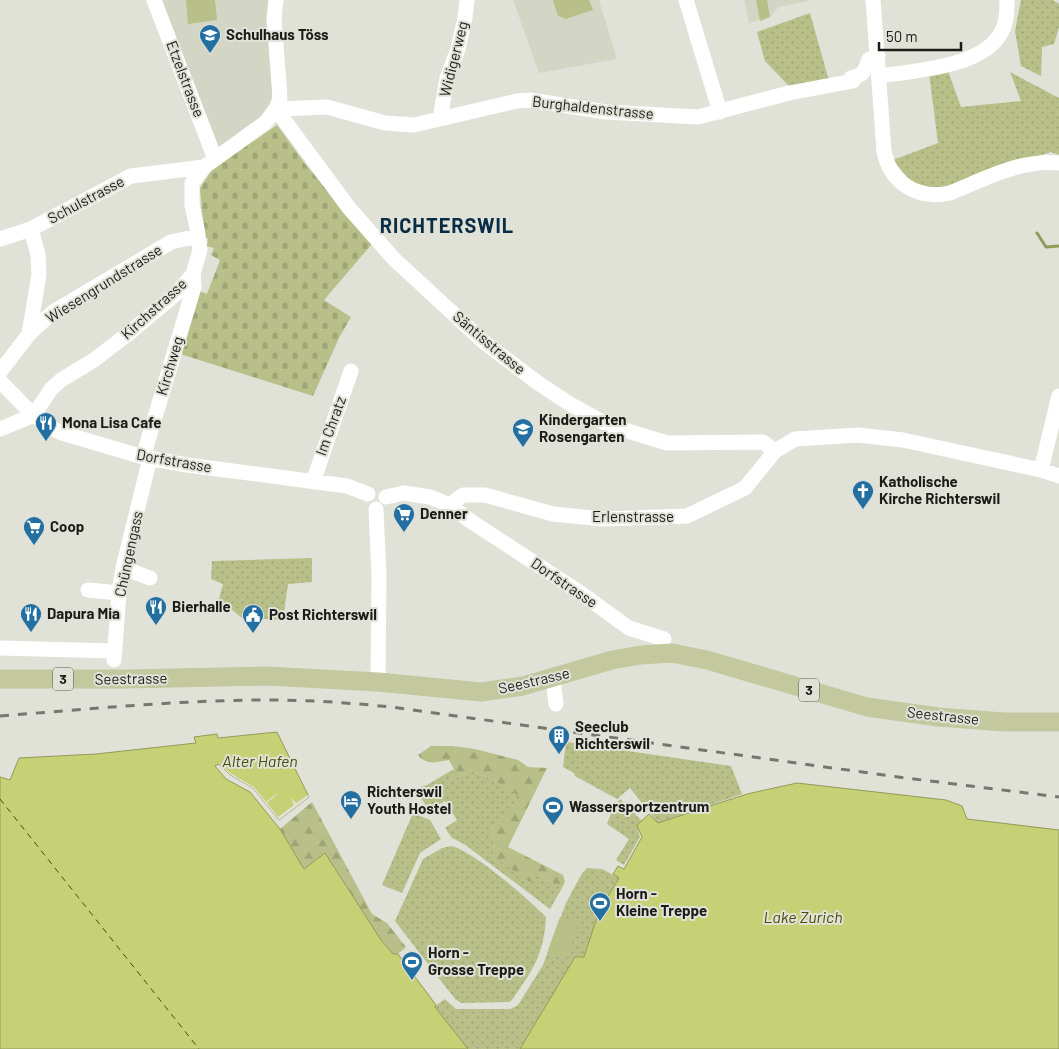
<svg xmlns="http://www.w3.org/2000/svg" width="1059" height="1049" viewBox="0 0 1059 1049" font-family="Barlow,sans-serif">
<style>
.built{fill:#d3d6c5}
.green{fill:url(#green-dots)}
.forest{fill:url(#forest-firs)}
.cemetery{fill:url(#cemetery-stones)}
.pitch{fill:#b8bf88}
.water{fill:#c6d075;stroke:#939a59}
.pier{fill:#e0e2d8}
.lines{fill:none;stroke-linecap:round;stroke-linejoin:round}
.stream{stroke:#939a59;stroke-width:3}
.ferry{stroke:#484e07;stroke-width:1;stroke-dasharray:6 5;stroke-linecap:butt}
.minor{stroke:#fff;stroke-width:15}
.major{stroke:#c3c89e;stroke-width:19}
.rail{stroke:#767770;stroke-width:3;stroke-dasharray:9 9;stroke-linecap:butt}
.labels{text-anchor:middle;stroke-width:4;stroke-linejoin:round;paint-order:stroke}
.shield{fill:#e0e2d8;stroke:#575852;stroke-width:1}
.shield-label{font-size:14px;font-weight:bold;fill:#1c1d19}
.poi-label{font-size:15px;font-weight:bold;fill:#1c1d19;stroke:#e0e2d8;text-anchor:start}
.street-label{font-size:15px;fill:#1c1d19;stroke:#e0e2d8}
.water-label{font-size:16px;font-style:italic;fill:#484e07;stroke:#e0e2d8}
.district-label{font-size:20px;font-weight:bold;letter-spacing:1px;fill:#082d45;stroke:#e0e2d8}
</style>
<defs>
<pattern id="green-dots" width="8" height="8" patternUnits="userSpaceOnUse" patternTransform="scale(1.25)"><rect width="8" height="8" fill="#b8bf88"/><path d="M2 2h.1M6 6h.1" fill="none" stroke="#9ea475" stroke-width="1.8" stroke-linecap="round"/></pattern>
<pattern id="forest-firs" width="22" height="20" patternUnits="userSpaceOnUse" patternTransform="scale(1.25)"><rect width="22" height="20" fill="#b8bf88"/><path d="M5 1l3.5 6h-7zM16 11l3.5 6h-7z" fill="#9ea475"/></pattern>
<pattern id="cemetery-stones" width="16" height="16" patternUnits="userSpaceOnUse" patternTransform="scale(1.25)"><rect width="16" height="16" fill="#b8bf88"/><path d="M2 7V4a2 2 0 0 1 4 0v3zM10 15v-3a2 2 0 0 1 4 0v3z" fill="#9ea475"/></pattern>
</defs>
<rect width="100%" height="100%" fill="#e0e2d8"/>
<!-- built -->
<path class="built" d="M160 0H269L273 89 271 101 257 122 220 146 218 144 168 17Z
M513 0H599L617 59 539 73Z
M744 0H812L779 7 770 17 749 23Z"/>
<!-- green -->
<path class="green" d="M1021 0H1053L1059 4V27L1054 44 1042 47 1041 76 1021 66 1015 31Z
M810 13 829 81 792 89 765 61 757 32Z
M948 71 961 107 1021 101 1010 72 1059 98V155L1051 152 1001 168 942 191 912 183 893 160 938 143 929 73Z
M312 558V582L288 584 283 620 242 618 219 599 223 584 211 579 212 561Z
M566 742 731 766 742 794 658 823 630 788 617 799 575 776 574 773 563 767Z
M454 769 451 780 471 771 490 778 522 797 492 828 494 857 538 875 562 888 550 909 464 844 452 838 445 828 457 820 445 801 429 810 415 789 427 785Z
M620 799 642 821 637 825 640 837 624 865 616 860 629 839 607 824 613 808Z
M413 813 430 820 441 839 420 853 402 893 382 885Z
M452 846C479 855 524 896 546 917 544 954 533 970 512 1000L509 1002 461 1003 455 999 395 921 423 859 442 848Z
M587 868 602 869 619 878 599 911 584 957 575 958 520 1049H468L434 1007 445 999 456 1009H510L518 1005 543 965 566 903 581 875Z"/>
<!-- forest -->
<path class="forest" d="M431 746H452L475 749 518 760 528 767 547 768 508 847 563 875 565 882 562 888 538 875 530 882 494 857 492 828 521 797 490 778 471 771 451 780 454 769 449 760C436 762 427 766 418 755Z
M312 802 372 914 387 923 406 947 398 954H393L381 940 325 853 304 869 280 829Z"/>
<!-- cemetery -->
<path class="cemetery" d="M277 125 306 165 372 244 324 300 351 317 339 338 313 396 177 353 197 290 207 294 220 260 211 255 214 248 207 246 208 239 204 236 200 188 212 170Z"/>
<!-- pitch -->
<path class="pitch" d="M186 0H215L217 20 188 24Z
M553 0H589L593 10 566 19 558 16Z
M756 0H767L770 17 760 21Z
M560 917 579 924 566 960 547 953Z"/>
<!-- water -->
<path class="water" d="M277 732 309 797 279 820 253 788 229 774 219 764 215 766 226 779 250 792 280 829 304 869 325 853 381 940 393 954H398L436 1005 435 1007 468 1049H0V777L10 780 19 758 96 754 196 743 194 737 217 734 218 738Z
M797 783 946 800 962 806 967 819 1059 830V1049H520L575 957H584L599 911 619 878 613 874 618 866 624 869 642 837 637 825 649 814 658 823 747 794Z"/>
<!-- pier -->
<path class="pier" d="M219 763H220L230 773 254 787 266 802 276 794V795L267 803 278 817 294 805 291 797 296 803 308 795 309 797 279 820 253 788 229 774Z"/>
<g class="lines">
<!-- stream -->
<path class="stream" d="M1037 233 1046 247 1059 246"/>
<!-- ferry -->
<path class="ferry" d="M0 799 199 1049"/>
<!-- minor -->
<path class="minor" d="M154 0 215 159
M686 0 720 112
M873 0 884 151C890 183 918 200 950 193 985 179 1021 159 1059 163
M879 76C914 71 985 67 1002 31 1007 22 1007 10 1007 0
M850 81 851 78C865 74 864 72 869 59L878 56
M276 109 349 208 394 259 485 343 538 383 570 404 608 425 667 443 763 442 775 451
M276 109 327 107 385 123 414 125 517 101 530 100 606 112 698 117 789 93 853 81
M440 119 447 78 458 49 465 18 467 0
M0 239 31 229 131 176 204 167
M29 334 39 275 38 255 31 229
M0 372 29 334 53 312 171 242 198 236
M0 381C19 400 37 423 62 433L143 457 187 465 347 486 368 494
M0 429 34 415 51 389 61 380 94 360 128 334 177 293 193 274 200 250 197 228 192 205V183L204 167 266 122 276 109 280 98 274 18 276 0
M143 457 194 287 193 274
M1041 470 1059 396
M313 482 351 371
M386 497 404 493 430 497 450 505 469 520 582 594 629 628 664 639
M450 505 463 495H485L553 514 603 519 687 516 745 488 775 451 795 439 858 435 903 440 1041 470 1059 476
M376 509 379 575 378 682
M123 568 150 578
M88 590 119 593
M0 648 115 651
M114 660 119 593 123 568 150 458
M553 678 556 704"/>
<!-- major -->
<path class="major" d="M0 679H126L267 676 378 682 481 692 523 686 612 660 641 655 672 653 707 660 867 707 938 717 1004 722H1059"/>
<!-- rail -->
<path class="rail" d="M0 716C90 709 180 700 270 700 310 700 351 703 391 707L898 777 1059 797"/>
</g>
<!-- icons -->
<defs>
<g id="school-pin" transform="scale(1.125)"><path d="M0 17L-7.5 6A9.5 9.5 0 1 1 7.5 6Z" fill="#236fa2" stroke="#e0e2d8"/><path d="M0-5L7-2L0 1L-7-2ZM-4 1L0 2.5L4 1V4Q0 6-4 4Z" fill="#fff"/></g>
<g id="restaurant-pin" transform="scale(1.125)"><path d="M0 17L-7.5 6A9.5 9.5 0 1 1 7.5 6Z" fill="#236fa2" stroke="#e0e2d8"/><path d="M-5-6h1v4h1v-4h1v4h1v-4h1v5L-1.5 .5V6h-2V.5L-5-1ZM5-6V6H3V1.5H1.5Q1.5-4 5-6Z" fill="#fff"/></g>
<g id="church-pin" transform="scale(1.125)"><path d="M0 17L-7.5 6A9.5 9.5 0 1 1 7.5 6Z" fill="#236fa2" stroke="#e0e2d8"/><path d="M-1.2-6h2.4v3.5h3.3v2.4h-3.3V6h-2.4V-.1h-3.3v-2.4h3.3Z" fill="#fff"/></g>
<g id="supermarket-pin" transform="scale(1.125)"><path d="M0 17L-7.5 6A9.5 9.5 0 1 1 7.5 6Z" fill="#236fa2" stroke="#e0e2d8"/><path d="M-6-5.5h2.5l.6 2H6L4.5 2H-2.5L-4.4-4H-6ZM-1.5 3.2a1.3 1.3 0 1 0 .1 0ZM3 3.2a1.3 1.3 0 1 0 .1 0Z" fill="#fff"/></g>
<g id="civic-pin" transform="scale(1.125)"><path d="M0 17L-7.5 6A9.5 9.5 0 1 1 7.5 6Z" fill="#236fa2" stroke="#e0e2d8"/><path d="M-.6-6.5H3V-4.5H.6V-3L4-1V1h2V6H-6V1h2V-1L-.6-3ZM-1.2 2.5V6h2.4V2.5Z" fill="#fff"/></g>
<g id="building-pin" transform="scale(1.125)"><path d="M0 17L-7.5 6A9.5 9.5 0 1 1 7.5 6Z" fill="#236fa2" stroke="#e0e2d8"/><path d="M-4-6H4V6H1V3H-1V6H-4ZM-2.5-4.3h1.7v1.8h-1.7ZM.8-4.3h1.7v1.8H.8ZM-2.5-1h1.7V.8h-1.7ZM.8-1h1.7V.8H.8Z" fill="#fff"/></g>
<g id="hotel-pin" transform="scale(1.125)"><path d="M0 17L-7.5 6A9.5 9.5 0 1 1 7.5 6Z" fill="#236fa2" stroke="#e0e2d8"/><path d="M-6-4.5h1.5V1H6V5H4.5V3h-9V5H-6ZM-4 0a1.8 1.8 0 1 1 3.6 0ZM.5 0V-2.5h3Q6-2.5 6 0Z" fill="#fff"/></g>
<g id="stadium-pin" transform="scale(1.125)"><path d="M0 17L-7.5 6A9.5 9.5 0 1 1 7.5 6Z" fill="#236fa2" stroke="#e0e2d8"/><path d="M0-5a6.5 5 0 1 0 0 10a6.5 5 0 1 0 0-10ZM-3.5-1.8h7v3.6h-7Z" fill="#fff"/></g>
</defs>
<g fill-rule="evenodd">
<use href="#school-pin" x="210" y="35"/>
<use href="#restaurant-pin" x="46" y="423"/>
<use href="#school-pin" x="523" y="429"/>
<use href="#church-pin" x="863" y="491"/>
<use href="#supermarket-pin" x="404" y="514"/>
<use href="#supermarket-pin" x="34" y="527"/>
<use href="#restaurant-pin" x="156" y="607"/>
<use href="#restaurant-pin" x="31" y="614"/>
<use href="#civic-pin" x="253" y="615"/>
<use href="#building-pin" x="559" y="736"/>
<use href="#hotel-pin" x="351" y="801"/>
<use href="#stadium-pin" x="553" y="807"/>
<use href="#stadium-pin" x="600" y="903"/>
<use href="#stadium-pin" x="412" y="962"/>
</g>
<g class="labels">
<!-- shield labels -->
<g class="shield">
<rect x="53" y="667.5" width="20" height="23" rx="4"/>
<rect x="799" y="678.5" width="20" height="23" rx="4"/>
</g>
<g class="shield-label">
<text x="63" y="684">3</text>
<text x="809" y="695">3</text>
</g>
<!-- poi labels -->
<g class="poi-label">
<text x="226" y="40">Schulhaus Töss</text>
<text x="539" y="425">Kindergarten<tspan x="539" dy="17">Rosengarten</tspan></text>
<text x="62" y="428">Mona Lisa Cafe</text>
<text x="879" y="487">Katholische<tspan x="879" dy="17">Kirche Richterswil</tspan></text>
<text x="420" y="519">Denner</text>
<text x="50" y="532">Coop</text>
<text x="172" y="612">Bierhalle</text>
<text x="47" y="619">Dapura Mia</text>
<text x="269" y="620">Post Richterswil</text>
<text x="575" y="732">Seeclub<tspan x="575" dy="17">Richterswil</tspan></text>
<text x="367" y="797">Richterswil<tspan x="367" dy="17">Youth Hostel</tspan></text>
<text x="569" y="812">Wassersportzentrum</text>
<text x="616" y="899">Horn -<tspan x="616" dy="17">Kleine Treppe</tspan></text>
<text x="428" y="958">Horn -<tspan x="428" dy="17">Grosse Treppe</tspan></text>
</g>
<!-- street labels -->
<g class="street-label">
<text transform="translate(454 59) rotate(-76)" y="5">Widigerweg</text>
<text transform="translate(185 79) rotate(69)" y="5">Etzelstrasse</text>
<text transform="translate(593 108) rotate(6)" y="5">Burghaldenstrasse</text>
<text transform="translate(86 200) rotate(-28)" y="5">Schulstrasse</text>
<text transform="translate(104 284) rotate(-32)" y="5">Wiesengrundstrasse</text>
<text transform="translate(154 309) rotate(-42)" y="5">Kirchstrasse</text>
<text transform="translate(489 343) rotate(40)" y="5">Säntisstrasse</text>
<text transform="translate(170 366) rotate(-73)" y="5">Kirchweg</text>
<text transform="translate(331 426) rotate(-70)" y="5">Im Chratz</text>
<text transform="translate(174 461) rotate(10)" y="5">Dorfstrasse</text>
<text x="633" y="522">Erlenstrasse</text>
<text transform="translate(129 554) rotate(-78)" y="5">Chüngengass</text>
<text transform="translate(564 583) rotate(34)" y="5">Dorfstrasse</text>
<text transform="translate(131 679) rotate(-1)" y="5">Seestrasse</text>
<text transform="translate(534 681) rotate(-13)" y="5">Seestrasse</text>
<text transform="translate(943 716) rotate(6)" y="5">Seestrasse</text>
</g>
<!-- water labels -->
<g class="water-label">
<text x="260" y="767">Alter Hafen</text>
<text x="803" y="923">Lake Zurich</text>
</g>
<!-- district labels -->
<g class="district-label">
<text x="447" y="233">RICHTERSWIL</text>
</g>
</g>
<!-- scale -->
<path d="M879 42v8h82v-8" fill="none" stroke="#1c1d19" stroke-width="2.5"/>
<text x="886" y="42" font-size="15" fill="#1c1d19" stroke="#e0e2d8" stroke-width="4" paint-order="stroke">50 m</text>
</svg>
